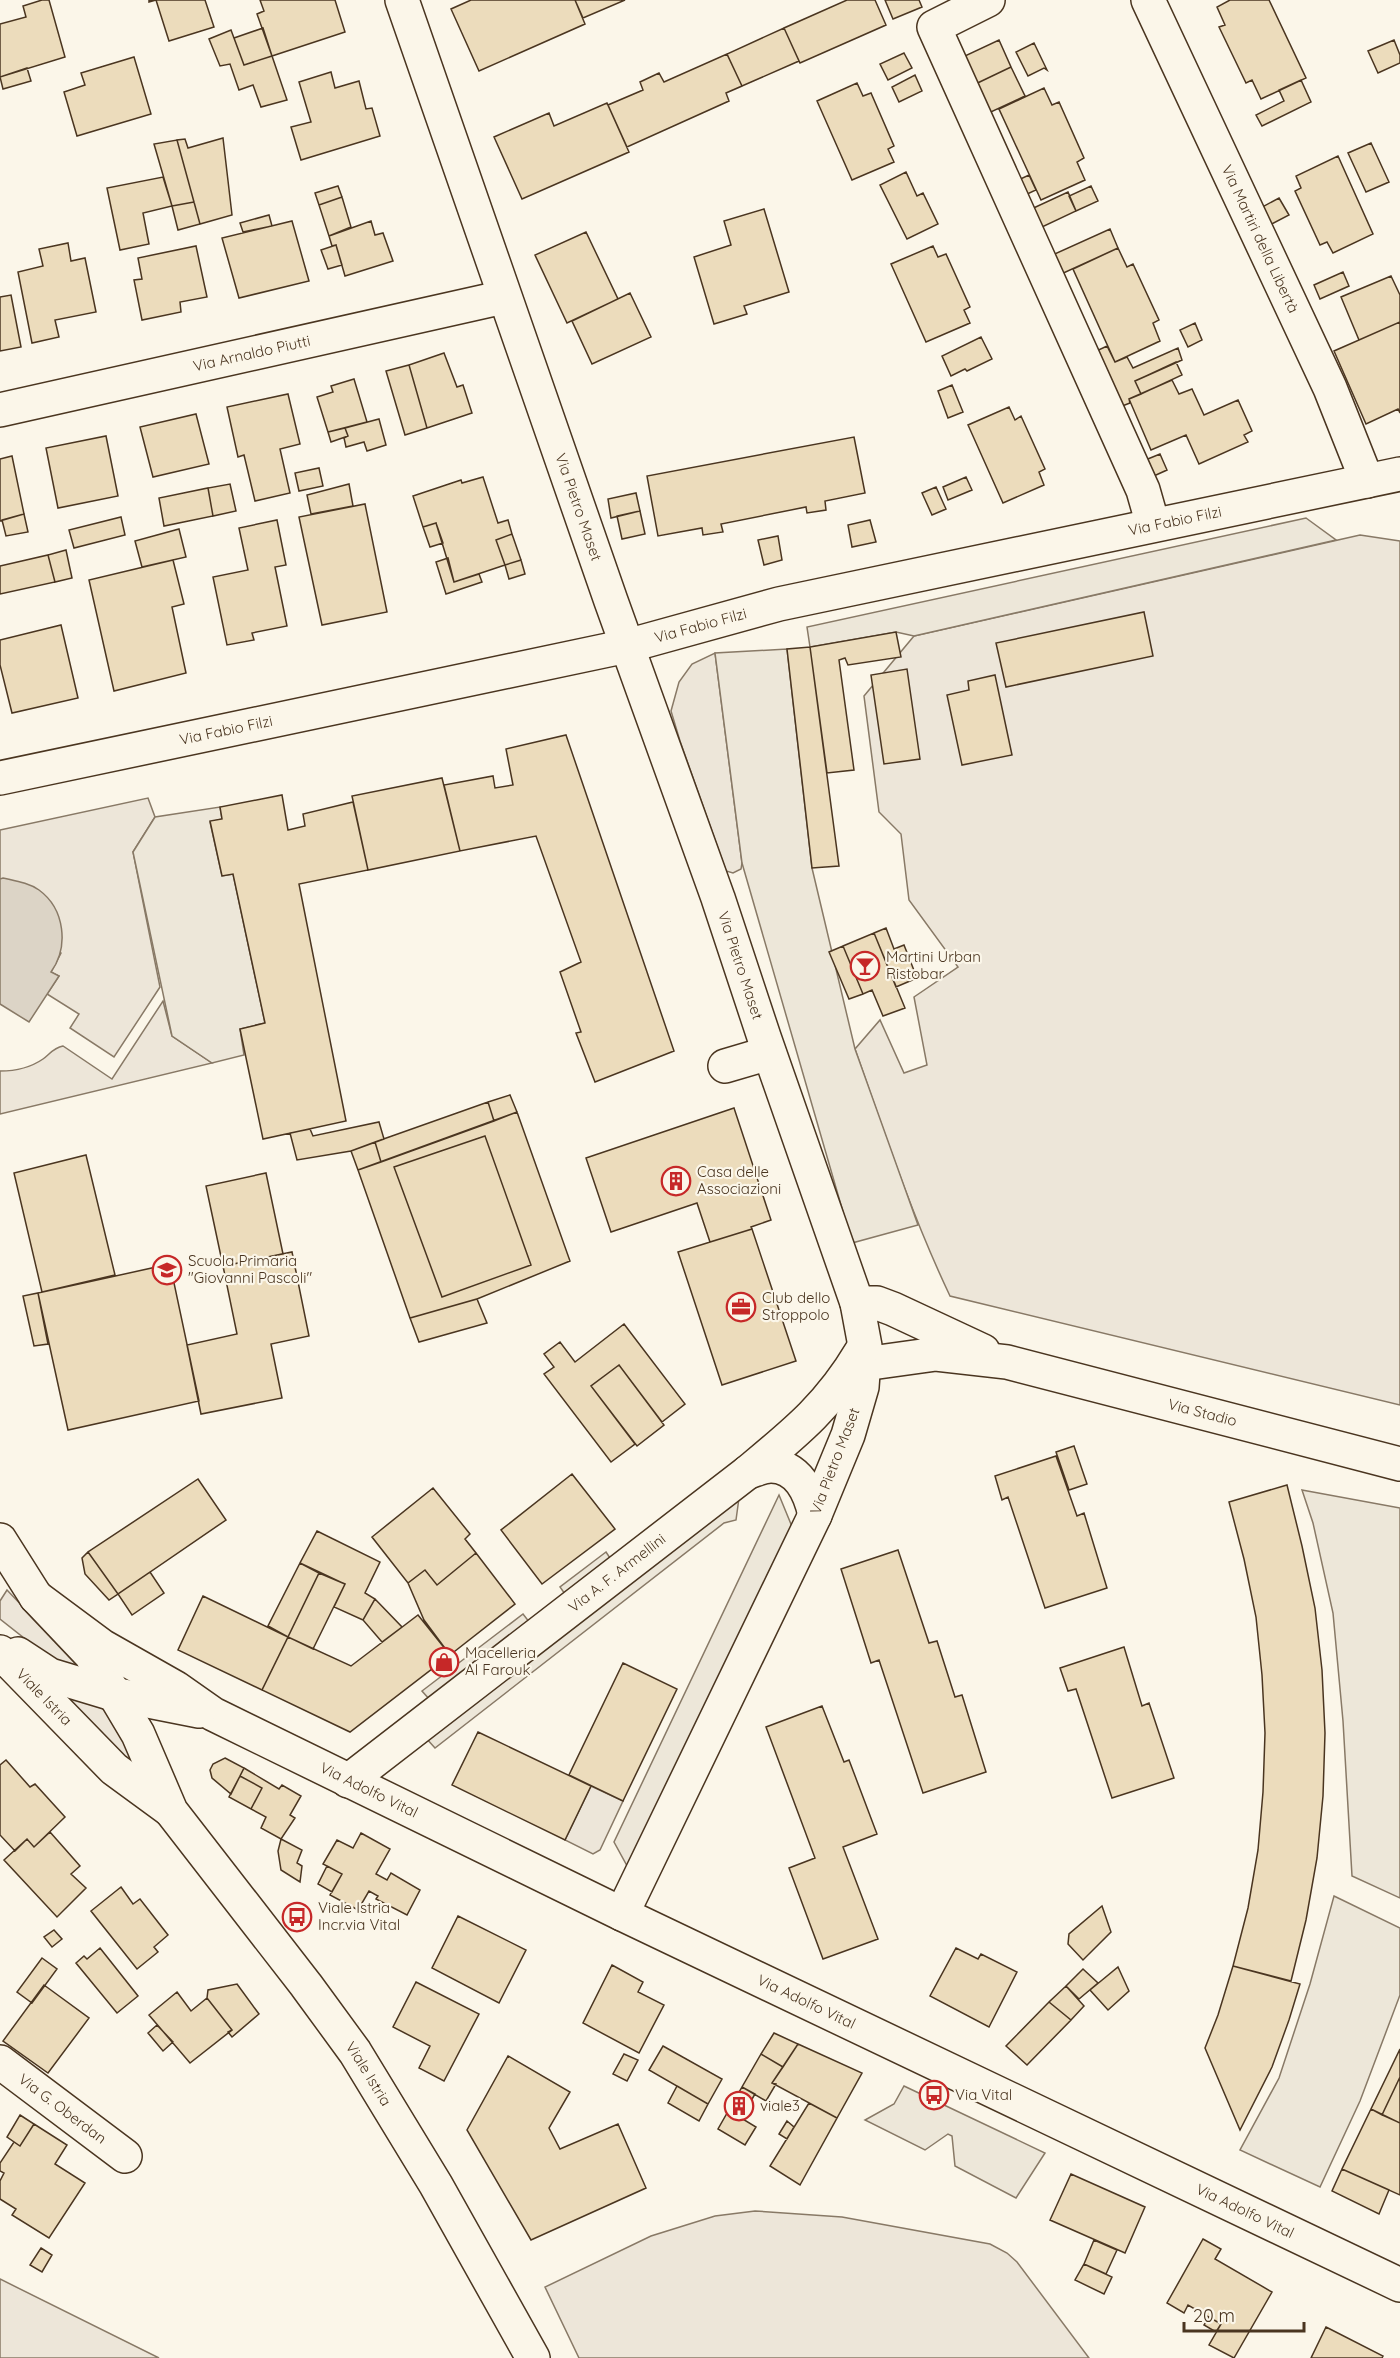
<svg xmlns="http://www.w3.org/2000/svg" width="1400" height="2358" viewBox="0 0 1400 2358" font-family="Quicksand,sans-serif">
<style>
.green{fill:#ede6d9;stroke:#887966;stroke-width:1.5}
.parking{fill:#ede7d9;stroke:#887966;stroke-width:1.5}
.water{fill:#dcd4c6;stroke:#887966;stroke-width:1.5}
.building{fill:#ecdcbc;stroke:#4a3520;stroke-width:1.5}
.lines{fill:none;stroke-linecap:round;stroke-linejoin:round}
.minor-casing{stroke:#4a3520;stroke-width:36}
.minor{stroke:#fbf6e9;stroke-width:33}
.labels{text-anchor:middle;stroke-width:4.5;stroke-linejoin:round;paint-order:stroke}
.street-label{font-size:15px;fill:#4a3520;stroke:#fbf6e9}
.poi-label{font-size:15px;fill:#4a3520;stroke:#fbf6e9;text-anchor:start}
</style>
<rect width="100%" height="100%" fill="#fbf6e9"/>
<!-- green -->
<path class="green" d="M1360 535 1400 541V1405L950 1296C912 1216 884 1132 855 1049L880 1020 904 1073 927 1065 914 997 958 967 909 900 901 834 879 812 864 696 914 636Z
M715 653 742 863 741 869 733 873 726 871 680 741 671 711 679 682 692 664Z
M148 798 155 817 133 852 160 987 114 1057 70 1028 79 1014 47 994 59 976 51 972 61 953 3 879H0V830Z
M163 1001 172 1036 212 1063 0 1114V1071C15 1071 30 1068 43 1059 50 1054 53 1048 63 1046L112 1079Z
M7 1590 88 1675 47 1656 0 1619V1601Z
M71 1698 108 1706 127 1741 136 1771 65 1699Z
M591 1786 623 1801 600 1850 593 1854 565 1840Z
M755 2211 842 2217 990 2244 1007 2253 1017 2262 1089 2358H579L545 2287 651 2236 715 2216Z
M0 2279 159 2358H0Z"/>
<!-- parking -->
<path class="parking" d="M1306 518 1336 540 914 636 896 632 810 647 807 627Z
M787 649 812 868 855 1049 918 1225 852 1243 742 863 715 653Z
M220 807 222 819 210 822 222 876 233 874 265 1023 240 1029 244 1055 212 1063 172 1036 133 852 155 817Z
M1302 1490 1400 1508V1898L1352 1876 1343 1721 1333 1613 1313 1523Z
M779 1495 793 1529 631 1873 614 1842Z
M739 1498 736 1520 724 1523 435 1748 426 1738Z
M606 1552 612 1561 567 1597 560 1587Z
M523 1614 530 1623 430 1700 422 1691Z
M1334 1896 1400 1928V1995L1360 2101 1320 2187 1240 2150 1279 2078 1310 1984Z
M904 2086 1045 2153 1016 2198 955 2166 952 2136 948 2134 925 2150 865 2120 894 2104Z"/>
<!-- water -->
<path class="water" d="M3 878C16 881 29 883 39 890 65 909 69 947 51 972L59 976 29 1022 0 1004V879Z"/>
<!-- building -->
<path class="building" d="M42 0H49L65 57 0 77V24L26 17 23 6Z
M149 0H205L214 27 169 41 156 0 149 2Z
M260 0H335L345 32 272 56 257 14 264 11Z
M471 0H575L585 24 479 71 451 9Z
M575 0H625L583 18Z
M847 0H875L886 25 800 63 784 28Z
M885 0H919L922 7 893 19Z
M1230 0H1269L1306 78 1261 99 1252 80 1246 83 1219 27 1225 25 1217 7Z
M263 28 272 56 244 65 234 38Z
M784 28 799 61 742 86 727 54Z
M231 30 244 65 272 56 287 100 261 107 253 85 239 90 230 64 220 66 209 39Z
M999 40 1011 67 965 89 952 62Z
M1394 40 1400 55V63L1378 73 1368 51Z
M1034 43 1047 70 1044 68 1028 76 1016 52Z
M904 53 912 68 888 80 880 64Z
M727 54 742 86 726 93 729 101 627 147 608 105 643 90 640 82 659 73 664 82Z
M134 57 151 114 77 136 64 92 85 85 81 73Z
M1011 67 1025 96 978 118 965 89Z
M27 68 31 81 3 89 0 77Z
M331 72 335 88 359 81 366 109 372 108 380 136 301 160 291 127 311 122 299 82Z
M915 75 922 91 899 102 892 87Z
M1301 80 1311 102 1262 126 1256 115 1284 101 1279 90Z
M857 83 863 96 871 93 894 146 888 149 894 162 852 180 817 101Z
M1044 88 1052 105 1059 102 1084 158 1077 162 1085 180 1041 200 999 109Z
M607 103 629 152 522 199 494 137 549 113 554 126Z
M223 138 232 215 200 224 177 140 185 139 188 148Z
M177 140 194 202 172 206 154 144Z
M1371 143 1389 182 1366 192 1348 153Z
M1338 156 1373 234 1333 253 1327 242 1320 245 1295 191 1301 188 1296 176Z
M906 172 917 196 923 193 938 224 907 239 880 185Z
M1029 175 1036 190 1023 196 1016 181Z
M163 177 172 206 143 213 149 244 120 250 107 188Z
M338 186 342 197 319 205 315 193Z
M1091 186 1098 201 1076 211 1069 196Z
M1068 192 1076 211 1023 236 1014 217Z
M342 197 351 227 329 236 319 205Z
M1279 198 1289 215 1262 229 1253 212Z
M194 202 200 224 178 230 172 206Z
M764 209 789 292 744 306 747 314 714 324 694 257 731 245 724 221Z
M269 215 272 226 243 232 240 223Z
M292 221 309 281 239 298 222 238Z
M371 221 375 235 383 233 393 261 345 276 336 245 332 246 329 236Z
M1110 229 1118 248 1046 281 1037 262Z
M586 232 618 299 567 323 535 255Z
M68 243 71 261 85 258 96 312 55 320 59 337 32 343 18 272 43 266 39 249Z
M336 245 342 265 328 269 321 250Z
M196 246 207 297 180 302 181 312 142 320 134 280 142 279 138 258Z
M933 246 938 257 946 254 970 307 964 310 970 323 926 342 891 264Z
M1118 248 1127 267 1133 264 1159 320 1153 323 1160 341 1115 362 1073 269Z
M1343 272 1349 286 1320 299 1314 285Z
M1391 276 1400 295V322L1359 340 1341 297Z
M630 293 651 337 592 364 572 321Z
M11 295 21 347 0 351V297Z
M1400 322V413L1398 409 1366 424 1334 351Z
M1195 323 1202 340 1188 347 1180 330Z
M981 337 992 359 967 371 965 369 951 376 942 356Z
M1107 346 1115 362 1127 357 1133 368 1178 348 1182 360 1135 381 1141 394 1129 399 1130 403 1117 408 1092 353Z
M444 353 457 387 463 385 472 413 427 428 409 365Z
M1176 362 1182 375 1141 394 1135 381Z
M409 365 427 428 405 435 386 371Z
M354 379 367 422 328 432 317 397 333 392 331 386Z
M1172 380 1179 394 1192 389 1204 415 1238 400 1252 431 1244 435 1248 442 1199 464 1186 435 1151 450 1129 399Z
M952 385 963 412 948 418 938 391Z
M288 394 300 444 280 449 290 493 255 501 244 455 238 457 227 407Z
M1009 407 1015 420 1021 416 1045 469 1039 472 1044 485 1003 503 968 425Z
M196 414 209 464 153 477 140 427Z
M379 419 386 445 367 451 364 442 346 447 344 438 348 436 345 428Z
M345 428 348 436 331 442 328 432Z
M106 436 118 496 58 508 46 448Z
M854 437 865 493 825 501 826 510 807 513 806 507 721 524 723 532 703 535 702 528 658 536 647 476Z
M1160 454 1167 470 1145 480 1138 463Z
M12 456 24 514 0 521V459Z
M319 468 323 486 299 491 295 473Z
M483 477 498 523 508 520 512 534 496 540 505 565 454 582 436 523 423 527 413 496 461 480 462 483Z
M966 477 972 490 948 500 943 487Z
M230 484 236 511 213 516 208 488Z
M349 484 353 506 311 514 307 495Z
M936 487 946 509 932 515 922 493Z
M208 488 213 516 164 526 159 498Z
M636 493 640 511 611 518 608 499Z
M365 504 387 612 322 625 299 517Z
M640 511 645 534 622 539 617 516Z
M24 514 28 532 6 536 2 520Z
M121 517 125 535 74 548 69 530Z
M277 520 286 565 275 567 287 626 252 633 254 640 227 645 213 577 248 570 239 528Z
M870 520 876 542 852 547 848 525Z
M436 523 443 543 430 547 423 527Z
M179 529 186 557 142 567 135 541Z
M512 534 521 560 505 565 496 540Z
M778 536 782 560 764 565 758 540Z
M66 550 72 578 55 582 48 555Z
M48 555 55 582 0 594V566Z
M448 558 454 582 479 574 482 582 446 594 436 562Z
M173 560 184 604 172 607 186 673 114 691 89 580Z
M521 560 525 574 509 579 505 565Z
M1144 612 1153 656 1006 687 996 643Z
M61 625 78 698 12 713 0 665V640Z
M896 632 901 657 848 665 845 658 839 660 854 770 827 773 810 647Z
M810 647 839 866 812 868 787 649Z
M907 669 920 759 884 764 871 675Z
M995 675 1012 755 962 765 947 695 969 690 968 681Z
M566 735 674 1051 595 1082 576 1033 581 1032 560 972 581 962 536 836 460 851 444 785 493 776 495 788 513 785 506 749Z
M442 778 460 851 368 870 352 796Z
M282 795 288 830 305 826 303 814 353 802 368 870 299 884 346 1121 263 1139 240 1029 265 1023 233 874 222 876 210 821 222 819 220 807Z
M886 928 894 949 904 945 917 978 896 987 874 933Z
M874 933 905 1008 883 1016 872 990 863 994 843 946Z
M843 946 863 994 849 999 829 952Z
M510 1095 517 1112 494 1121 488 1102Z
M488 1102 494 1121 381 1162 375 1142Z
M734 1108 771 1220 751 1227 752 1229 710 1242 697 1203 611 1232 586 1158Z
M517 1112 570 1261 477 1299 410 1318 358 1170Z
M379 1122 384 1139 351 1151 297 1160 290 1133 310 1129 313 1136Z
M485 1136 531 1265 442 1297 394 1167Z
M375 1142 381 1162 358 1170 351 1151Z
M86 1155 115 1275 42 1292 14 1173Z
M266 1173 283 1254 223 1266 206 1186Z
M752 1229 796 1361 722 1385 678 1252Z
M292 1252 309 1336 271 1344 282 1398 201 1414 187 1345 237 1334 223 1266Z
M170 1264 199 1401 68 1430 38 1293Z
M38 1293 48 1344 34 1346 23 1296Z
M477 1299 487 1323 419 1342 410 1318Z
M624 1324 685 1404 662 1422 619 1365 591 1386 635 1444 611 1462 544 1374 554 1367 544 1354 560 1342 575 1362Z
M619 1365 664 1425 637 1446 591 1386Z
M1074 1446 1087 1484 1069 1490 1056 1452Z
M1056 1456 1077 1516 1084 1513 1107 1588 1045 1608 1008 1497 1002 1500 995 1476Z
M572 1474 615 1529 542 1584 501 1530Z
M198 1479 226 1520 118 1594 88 1552Z
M1287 1485 1302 1546 1315 1608 1322 1670 1325 1733 1323 1796 1317 1858 1306 1920 1291 1981 1233 1966 1248 1908 1258 1850 1263 1792 1265 1733 1262 1675 1256 1617 1244 1559 1229 1502Z
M433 1488 470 1534 465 1539 476 1553 437 1585 425 1570 408 1583 372 1537Z
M317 1531 380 1562 365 1593 375 1599 363 1620 334 1607 345 1584 300 1563Z
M898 1550 929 1643 937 1641 955 1697 962 1695 986 1772 923 1793 879 1660 871 1663 841 1569Z
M88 1552 118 1594 109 1600 85 1574 82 1558Z
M476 1553 515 1604 450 1655 424 1620 408 1583 425 1570 437 1585Z
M300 1563 319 1573 288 1637 268 1626Z
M150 1572 164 1593 132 1615 118 1594Z
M319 1573 345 1584 313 1649 288 1637Z
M203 1596 288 1637 262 1690 178 1650Z
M375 1599 402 1627 382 1642 363 1620Z
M418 1615 450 1655 350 1732 262 1690 288 1637 351 1666Z
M1124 1647 1142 1706 1149 1703 1174 1778 1112 1798 1076 1689 1068 1691 1060 1668Z
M623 1663 677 1689 623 1801 569 1775Z
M822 1706 844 1762 849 1760 877 1834 843 1847 878 1939 823 1959 789 1868 815 1858 766 1727Z
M478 1732 591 1786 565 1840 452 1785Z
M225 1758 244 1768 231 1794 212 1778 210 1770 213 1764Z
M6 1760 30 1787 35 1784 65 1817 34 1847 27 1839 15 1851 0 1835V1765Z
M244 1768 279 1789 282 1785 301 1796 290 1815 295 1818 281 1839 261 1828 266 1817 251 1809 262 1788 240 1776Z
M240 1776 262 1788 251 1809 229 1797Z
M50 1832 80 1866 71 1874 86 1888 57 1917 4 1860 27 1839 34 1847Z
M361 1833 390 1849 376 1874 387 1880 391 1873 420 1890 407 1915 376 1899 378 1896 369 1891 358 1910 330 1895 342 1874 323 1864 337 1840 353 1848Z
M281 1839 302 1850 297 1863 302 1866 300 1882 281 1870 278 1851Z
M327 1866 342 1874 332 1892 318 1884Z
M121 1887 133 1904 140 1899 168 1935 154 1947 158 1952 137 1969 91 1911Z
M1102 1906 1111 1932 1083 1960 1068 1944 1069 1934Z
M458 1916 526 1950 499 2003 432 1968Z
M54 1930 62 1939 52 1947 44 1937Z
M100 1948 138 1996 117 2013 76 1963 84 1956 87 1959Z
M956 1948 978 1959 981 1954 1017 1972 989 2027 930 1996Z
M42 1958 57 1969 32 2003 17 1992Z
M612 1965 643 1982 638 1992 664 2005 639 2053 583 2023Z
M1233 1966 1300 1984 1289 2020 1272 2067 1240 2130 1205 2048 1218 2015Z
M1118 1967 1129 1991 1108 2010 1090 1990Z
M1083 1969 1098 1983 1079 1999 1066 1986Z
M416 1982 479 2014 444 2081 419 2068 430 2046 393 2027Z
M237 1984 259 2014 232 2037 228 2032 232 2030 207 1998 208 1990Z
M44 1985 89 2018 48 2073 3 2041Z
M1066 1986 1084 2006 1071 2020 1049 2002Z
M177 1992 191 2011 207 1998 232 2030 190 2063 149 2015Z
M1049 2002 1071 2020 1027 2065 1006 2046Z
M157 2025 173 2042 163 2051 148 2033Z
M774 2033 798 2044 783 2067 761 2054Z
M798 2044 862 2073 837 2118 772 2083Z
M663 2046 722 2079 708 2104 649 2070Z
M1400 2049V2077L1382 2115 1371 2109Z
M624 2054 638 2060 627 2081 613 2074Z
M761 2054 783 2067 772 2083 776 2084 766 2101 742 2087Z
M508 2056 570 2092 549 2128 560 2149 618 2124 646 2188 531 2240 467 2130Z
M1400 2077V2123L1382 2115Z
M677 2086 708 2104 699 2121 668 2103Z
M742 2087 755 2094 741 2118 756 2127 745 2145 718 2129Z
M809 2103 837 2118 800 2185 770 2166Z
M1371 2109 1400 2123V2195L1342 2169Z
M20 2115 34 2124 20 2146 7 2137Z
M787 2121 794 2127 787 2139 779 2134Z
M34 2124 67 2145 55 2164 85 2183 49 2238 12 2215 16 2209 0 2199V2181L4 2173 0 2171V2163L14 2142 20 2146Z
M1342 2169 1389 2190 1379 2214 1332 2191Z
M1071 2174 1145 2207 1125 2253 1050 2220Z
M1203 2239 1221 2249 1215 2259 1272 2292 1234 2358 1209 2345 1221 2324 1188 2305 1184 2313 1167 2303Z
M1094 2240 1117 2250 1106 2274 1084 2264Z
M41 2248 52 2255 42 2272 30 2265Z
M1084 2264 1112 2277 1104 2294 1075 2280Z
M1209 2317 1221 2324 1216 2332 1204 2325Z
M1326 2327 1383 2356 1382 2358H1311Z"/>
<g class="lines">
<!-- minor casing -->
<g class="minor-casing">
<g id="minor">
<path id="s1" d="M402 0 611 601 718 898 764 1037 857 1303 865 1346 862 1387 848 1435 815 1515 622 1914"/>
<path d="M988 0 934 27 1143 490 1153 525"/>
<path id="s2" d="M1148 0 1330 388 1367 481"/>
<path id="s3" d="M0 410 504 297"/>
<path id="s4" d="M0 778 627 646 779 604 1400 474"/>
<path d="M725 1066 769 1053"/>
<path d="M857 1303H877L893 1309 983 1351"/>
<path id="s5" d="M864 1364 936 1354 1007 1362 1400 1464"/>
<path d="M748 1472C755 1470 764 1466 771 1466 798 1466 810 1493 815 1515"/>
<path id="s6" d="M0 1540 36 1597 91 1655 138 1734 171 1811 306 1985 355 2052 436 2185 533 2358"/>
<path id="s7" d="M36 1597 102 1646 176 1688 213 1714 622 1914 1400 2285"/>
<path id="s8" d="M0 1652 114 1769 170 1810"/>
<path d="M18 1654 50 1675 113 1694 199 1711"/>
<path id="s9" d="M348 1781 748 1472C795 1433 829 1406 861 1352"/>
<path id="s10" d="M0 2062 125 2156"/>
</g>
</g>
<!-- minor -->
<use href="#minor" class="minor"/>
</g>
<!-- icons -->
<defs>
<g id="bar-ring" transform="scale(1.5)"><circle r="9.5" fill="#fbf6e9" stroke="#c62828" stroke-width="1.5"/><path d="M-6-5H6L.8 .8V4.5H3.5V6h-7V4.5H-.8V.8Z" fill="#c62828"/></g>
<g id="building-ring" transform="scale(1.5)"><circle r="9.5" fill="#fbf6e9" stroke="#c62828" stroke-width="1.5"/><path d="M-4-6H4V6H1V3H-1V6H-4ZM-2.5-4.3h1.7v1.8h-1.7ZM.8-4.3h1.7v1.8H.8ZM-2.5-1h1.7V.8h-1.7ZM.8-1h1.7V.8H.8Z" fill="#c62828"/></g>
<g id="school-ring" transform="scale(1.5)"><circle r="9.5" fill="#fbf6e9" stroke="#c62828" stroke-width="1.5"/><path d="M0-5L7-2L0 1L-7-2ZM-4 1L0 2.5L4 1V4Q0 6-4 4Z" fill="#c62828"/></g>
<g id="office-ring" transform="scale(1.5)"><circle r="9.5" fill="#fbf6e9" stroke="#c62828" stroke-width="1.5"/><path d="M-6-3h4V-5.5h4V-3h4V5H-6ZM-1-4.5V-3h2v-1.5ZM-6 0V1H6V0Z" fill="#c62828"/></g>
<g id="shop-ring" transform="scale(1.5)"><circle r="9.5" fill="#fbf6e9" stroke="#c62828" stroke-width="1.5"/><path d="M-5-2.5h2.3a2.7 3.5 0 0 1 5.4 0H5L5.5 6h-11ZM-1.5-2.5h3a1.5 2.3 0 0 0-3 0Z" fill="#c62828"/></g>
<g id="bus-ring" transform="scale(1.5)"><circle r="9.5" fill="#fbf6e9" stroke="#c62828" stroke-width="1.5"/><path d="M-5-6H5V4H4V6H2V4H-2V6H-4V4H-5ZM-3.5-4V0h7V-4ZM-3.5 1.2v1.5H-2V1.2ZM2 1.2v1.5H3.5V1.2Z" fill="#c62828"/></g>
</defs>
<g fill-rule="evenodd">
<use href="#bar-ring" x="865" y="966"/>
<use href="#building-ring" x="676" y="1181"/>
<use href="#school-ring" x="167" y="1270"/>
<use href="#office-ring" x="741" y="1307"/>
<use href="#shop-ring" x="444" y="1662"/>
<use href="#bus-ring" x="297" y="1917"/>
<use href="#bus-ring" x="934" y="2095"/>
<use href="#building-ring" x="739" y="2106"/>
</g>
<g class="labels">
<!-- street labels -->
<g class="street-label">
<text dy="5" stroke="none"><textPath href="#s2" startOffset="264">Via Martiri della Libertà</textPath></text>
<text dy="5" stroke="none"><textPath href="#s3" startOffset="258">Via Arnaldo Piutti</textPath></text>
<text dy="5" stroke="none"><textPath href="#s1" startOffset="537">Via Pietro Maset</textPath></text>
<text dy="5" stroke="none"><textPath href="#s4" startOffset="1203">Via Fabio Filzi</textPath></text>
<text dy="5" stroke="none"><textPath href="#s4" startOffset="717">Via Fabio Filzi</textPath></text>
<text dy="5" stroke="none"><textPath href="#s4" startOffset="231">Via Fabio Filzi</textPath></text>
<text dy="5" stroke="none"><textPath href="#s1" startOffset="1023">Via Pietro Maset</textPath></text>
<text dy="5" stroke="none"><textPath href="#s5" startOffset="346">Via Stadio</textPath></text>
<text transform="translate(835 1461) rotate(-69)" y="5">Via Pietro Maset</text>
<text dy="5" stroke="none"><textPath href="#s9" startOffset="340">Via A. F. Armellini</textPath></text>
<text dy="5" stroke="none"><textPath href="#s8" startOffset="63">Viale Istria</textPath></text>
<text dy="5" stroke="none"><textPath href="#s7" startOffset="386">Via Adolfo Vital</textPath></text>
<text dy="5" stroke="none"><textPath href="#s7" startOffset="872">Via Adolfo Vital</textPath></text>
<text dy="5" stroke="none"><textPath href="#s6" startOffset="652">Viale Istria</textPath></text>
<text dy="5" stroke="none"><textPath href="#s10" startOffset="78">Via G. Oberdan</textPath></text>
<text dy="5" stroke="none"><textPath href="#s7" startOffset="1358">Via Adolfo Vital</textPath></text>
</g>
<!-- poi labels -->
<g class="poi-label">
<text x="886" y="962">Martini Urban<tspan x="886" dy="17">Ristobar</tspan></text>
<text x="697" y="1177">Casa delle<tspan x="697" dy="17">Associazioni</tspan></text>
<text x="188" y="1266">Scuola Primaria<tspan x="188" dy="17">"Giovanni Pascoli"</tspan></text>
<text x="762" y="1303">Club dello<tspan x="762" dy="17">Stroppolo</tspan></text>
<text x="465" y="1658">Macelleria<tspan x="465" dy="17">Al Farouk</tspan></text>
<text x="318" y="1913">Viale Istria<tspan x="318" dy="17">Incr.via Vital</tspan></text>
<text x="955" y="2100">Via Vital</text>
<text x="760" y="2111">viale3</text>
</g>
</g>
<!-- scale -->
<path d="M1184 2322v9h120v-9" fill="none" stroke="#4a3520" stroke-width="3"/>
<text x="1193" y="2322" font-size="18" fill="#4a3520" stroke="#fbf6e9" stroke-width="4.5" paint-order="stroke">20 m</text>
</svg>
